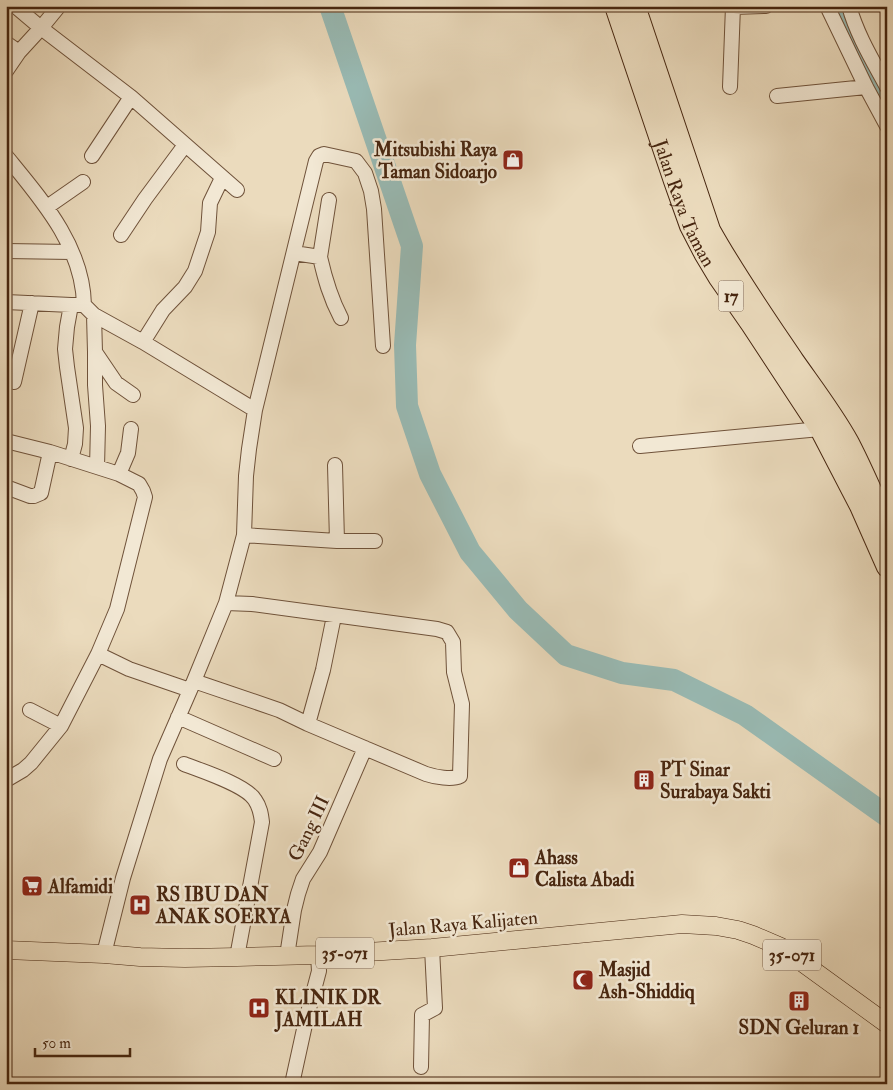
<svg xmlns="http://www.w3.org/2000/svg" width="893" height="1090" viewBox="0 0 893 1090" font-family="'IM FELL Double Pica',serif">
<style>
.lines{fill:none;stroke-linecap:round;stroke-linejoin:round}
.river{stroke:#99bbb5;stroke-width:22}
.minor-casing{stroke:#6f523a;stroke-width:16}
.major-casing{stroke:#46250f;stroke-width:19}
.highway-casing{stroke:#46250f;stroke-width:22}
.minor{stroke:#f2e8d4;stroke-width:14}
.major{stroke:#ebdbbd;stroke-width:18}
.highway{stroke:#ebdbbd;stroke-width:20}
.labels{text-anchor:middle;stroke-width:5;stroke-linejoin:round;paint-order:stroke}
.shield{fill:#f2e8d4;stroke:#7a604a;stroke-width:1}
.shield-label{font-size:18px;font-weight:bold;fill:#46250f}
.poi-label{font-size:19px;font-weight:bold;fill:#46250f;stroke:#f2e8d4;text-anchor:start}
.street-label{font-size:19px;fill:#46250f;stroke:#f2e8d4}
</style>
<rect width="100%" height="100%" fill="#ebdbbd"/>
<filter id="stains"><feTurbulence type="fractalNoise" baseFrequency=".004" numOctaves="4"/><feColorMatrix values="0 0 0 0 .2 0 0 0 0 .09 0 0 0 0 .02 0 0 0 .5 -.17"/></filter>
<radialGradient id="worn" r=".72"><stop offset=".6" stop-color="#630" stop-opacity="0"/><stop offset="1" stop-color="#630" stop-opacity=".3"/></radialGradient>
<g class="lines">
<!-- river -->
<path class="river" d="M330 6 412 246 405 345 407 406 430 474 470 552 518 610 566 655 622 673 674 680 745 715 887 816
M836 6 840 19 864 69 887 111"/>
<!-- minor casing -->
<g class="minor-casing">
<path id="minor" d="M15 6 41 28 131 97 237 190
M827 6 866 87 887 126
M849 6C857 35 873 61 887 87
M733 7 766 6
M6 43 19 52
M6 71 19 52 41 28 59 6
M730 87 733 6
M777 96 866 87
M6 156C41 199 83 246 84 305
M92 156 131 97
M47 207 83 182
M121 235 145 199 185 145
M6 251 72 252
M294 253 320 257C325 279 330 297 341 318
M320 257 329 200
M6 302 71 305H84L94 315 143 342 255 410
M71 305 67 327 65 349 67 367 76 428 75 444 71 459
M94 315 95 352 116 383 133 395
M143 342 163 310 185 287 195 271 208 232 210 203 222 178
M95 352V385L98 426 97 467
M14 382 32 303
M6 441 50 452 119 474 139 484 143 491 145 497 117 609 98 654 61 726 31 763 23 770 6 780
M640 446 820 429
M335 465 337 541
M119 474 128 453 131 429
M6 487 30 496H34L41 493 50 452
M244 535 337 541H375
M98 654 129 669 190 690
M194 681 279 710 308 724 426 774C435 777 452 780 460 776L462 704 454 672 453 642 447 632 437 629 252 604 226 603
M30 710 61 726
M178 717 274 759
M308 724 323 670 334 616
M184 764C202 771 246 785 255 800 260 807 261 814 262 822L237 957
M104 954 123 878 160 759 194 681 226 603 244 535 246 476 249 449 255 410 316 161 319 156 324 154 356 161 365 173 371 191 374 209 383 346
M287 956 294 910 298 894 303 879 320 852 365 748
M421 1067 422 1015 435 1008 432 948
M292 1084 306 1020 319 971 318 955"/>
</g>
<!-- major casing -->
<g class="major-casing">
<path id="major" d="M6 950 104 954 140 957 185 958 237 957 318 955 432 948 682 924 716 926 738 930 753 935 781 947 887 1024"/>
</g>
<!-- highway casing -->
<g class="highway-casing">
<g id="highway">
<path id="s1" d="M615 6 674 181 690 226 704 253 719 278 751 324 820 429 860 506 887 567"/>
<path d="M635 6 710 230C735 275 765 318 794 361 813 388 833 414 849 443 863 470 875 498 887 526"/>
</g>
</g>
<!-- minor -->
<use href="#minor" class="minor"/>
<!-- major -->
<use href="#major" class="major"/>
<!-- highway -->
<use href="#highway" class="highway"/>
</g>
<!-- icons -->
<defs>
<g id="shop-square" transform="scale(1.125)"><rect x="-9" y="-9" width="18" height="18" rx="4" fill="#8f2418" stroke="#f2e8d4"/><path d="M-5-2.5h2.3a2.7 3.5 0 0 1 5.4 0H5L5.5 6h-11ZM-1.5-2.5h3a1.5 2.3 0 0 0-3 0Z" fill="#fff"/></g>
<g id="building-square" transform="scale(1.125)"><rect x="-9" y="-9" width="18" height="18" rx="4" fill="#8f2418" stroke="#f2e8d4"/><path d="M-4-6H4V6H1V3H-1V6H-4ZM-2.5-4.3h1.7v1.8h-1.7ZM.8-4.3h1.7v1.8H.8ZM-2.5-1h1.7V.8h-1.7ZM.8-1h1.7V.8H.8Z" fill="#fff"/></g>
<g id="supermarket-square" transform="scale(1.125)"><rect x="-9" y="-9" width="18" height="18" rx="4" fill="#8f2418" stroke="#f2e8d4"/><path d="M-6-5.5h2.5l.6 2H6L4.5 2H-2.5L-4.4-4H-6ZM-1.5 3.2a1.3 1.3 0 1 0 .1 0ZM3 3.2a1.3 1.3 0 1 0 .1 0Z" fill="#fff"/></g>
<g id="hospital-square" transform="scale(1.125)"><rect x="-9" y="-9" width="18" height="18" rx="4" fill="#8f2418" stroke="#f2e8d4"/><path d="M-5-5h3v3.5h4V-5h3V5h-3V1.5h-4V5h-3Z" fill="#fff"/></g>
<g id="mosque-square" transform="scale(1.125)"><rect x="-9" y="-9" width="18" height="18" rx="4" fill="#8f2418" stroke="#f2e8d4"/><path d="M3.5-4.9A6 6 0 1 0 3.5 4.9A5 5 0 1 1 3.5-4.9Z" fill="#fff"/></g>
</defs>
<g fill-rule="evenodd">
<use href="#shop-square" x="513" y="160"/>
<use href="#building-square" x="644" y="780"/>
<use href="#shop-square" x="519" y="868"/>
<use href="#supermarket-square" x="32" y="886"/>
<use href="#hospital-square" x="140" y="905"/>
<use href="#mosque-square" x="583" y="980"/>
<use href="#building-square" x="799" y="1001"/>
<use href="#hospital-square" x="259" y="1008"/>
</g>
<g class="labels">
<!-- shield labels -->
<g class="shield">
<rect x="718.5" y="280.5" width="25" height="31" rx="4"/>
<rect x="316" y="937.5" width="58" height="31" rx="4"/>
<rect x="763" y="939.5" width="58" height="31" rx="4"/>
</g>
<g class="shield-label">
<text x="731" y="302">17</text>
<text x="345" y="959">35-071</text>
<text x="792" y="961">35-071</text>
</g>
<!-- poi labels -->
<g class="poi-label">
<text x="497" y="156" text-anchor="end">Mitsubishi Raya<tspan x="497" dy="22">Taman Sidoarjo</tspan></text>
<text x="660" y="776">PT Sinar<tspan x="660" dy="22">Surabaya Sakti</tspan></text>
<text x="535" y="864">Ahass<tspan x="535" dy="22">Calista Abadi</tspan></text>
<text x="48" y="893">Alfamidi</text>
<text x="156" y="901">RS IBU DAN<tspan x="156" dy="22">ANAK SOERYA</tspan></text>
<text x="599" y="976">Masjid<tspan x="599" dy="22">Ash-Shiddiq</tspan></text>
<text x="275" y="1004">KLINIK DR<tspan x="275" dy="22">JAMILAH</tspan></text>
<text x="799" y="1034" text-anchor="middle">SDN Geluran 1</text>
</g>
<!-- street labels -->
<g class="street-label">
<text dy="7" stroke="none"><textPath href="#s1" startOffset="209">Jalan Raya Taman</textPath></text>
<text transform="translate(308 828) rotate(-64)" y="7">Gang III</text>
<text transform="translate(463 923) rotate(-5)" y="7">Jalan Raya Kalijaten</text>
</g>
</g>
<!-- margin -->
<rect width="893" height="1090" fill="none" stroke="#ebdbbd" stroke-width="25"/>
<rect x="8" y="8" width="878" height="1075" fill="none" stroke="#46250f" stroke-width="2.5"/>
<rect x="12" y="12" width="868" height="1065" fill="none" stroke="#46250f"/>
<!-- scale -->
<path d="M35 1048v8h95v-8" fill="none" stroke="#46250f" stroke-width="2.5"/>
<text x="42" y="1048" font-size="15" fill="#46250f" stroke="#f2e8d4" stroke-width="4" paint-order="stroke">50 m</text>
<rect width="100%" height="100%" filter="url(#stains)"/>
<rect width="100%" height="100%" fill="url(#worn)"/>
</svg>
